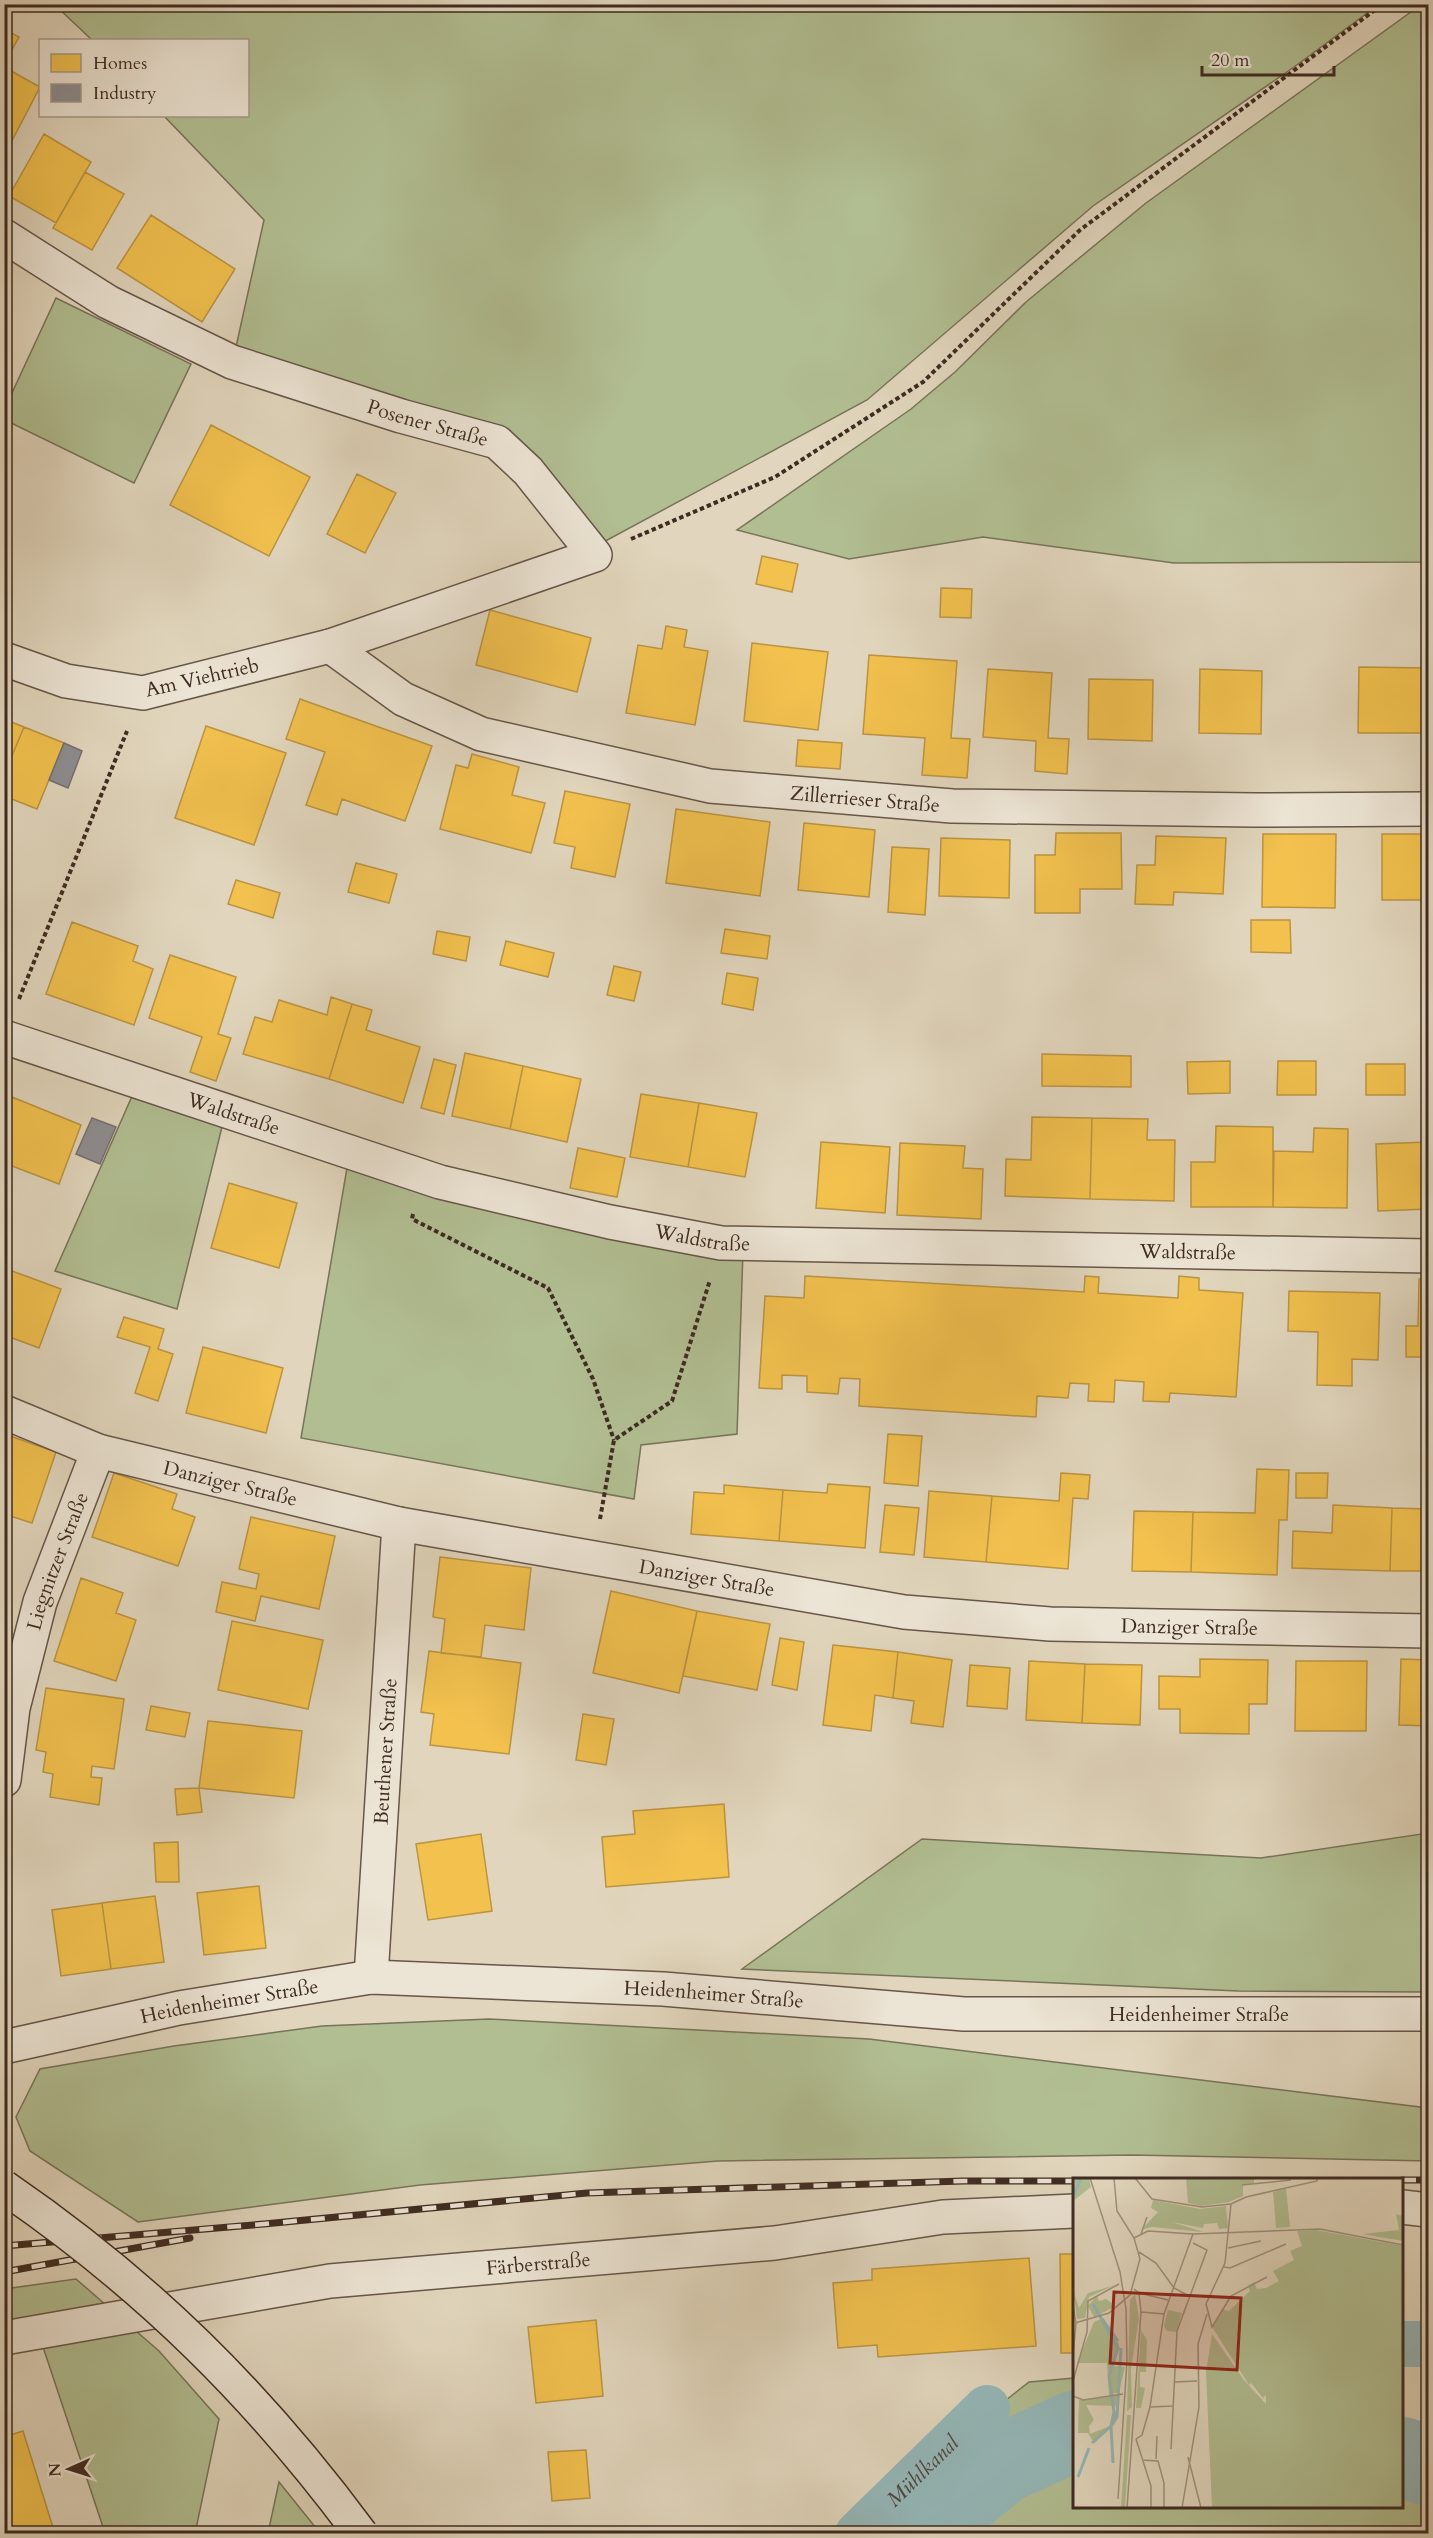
<svg xmlns="http://www.w3.org/2000/svg" width="1433" height="2538" viewBox="0 0 1433 2538" font-family="Cardo,serif">
<style>
.green{fill:#b1be92;stroke:#78745a;stroke-width:1.5}
.homes{fill:#f2c14e;stroke:#bc9441;stroke-width:1.5}
.industry{fill:#8d8d92;stroke:#757070;stroke-width:1.5}
.lines{fill:none;stroke-linecap:round;stroke-linejoin:round}
.canal{stroke:#95b7b8;stroke-width:46}
.river{stroke:#95b7b8;stroke-width:80}
.minor-casing{stroke:#675649;stroke-width:36}
.tertiary-casing{stroke:#675649;stroke-width:36}
.path{stroke:#3e2b22;stroke-width:4;stroke-dasharray:4.5 3;stroke-linecap:butt}
.minor{stroke:#ece4d4;stroke-width:33}
.tertiary{stroke:#ece4d4;stroke-width:33}
.rail-casing{stroke:#3e2b22;stroke-width:7}
.rail{stroke:#ece4d4;stroke-width:4.5;stroke-dasharray:14;stroke-linecap:butt}
.secondary-bridge-casing{stroke:#3e2b22;stroke-width:36;stroke-linecap:butt}
.secondary-bridge{stroke:#ece4d4;stroke-width:33}
.labels{text-anchor:middle;stroke-width:6;stroke-linejoin:round;paint-order:stroke}
.street-label{font-size:20px;fill:#3e2b22;stroke:#ece4d4}
.water-label{font-size:21px;font-style:italic;fill:#4f4740;stroke:#ece4d4}
.inset-river{fill:none;stroke:#95b7b8;stroke-width:3}
.inset-road{fill:none;stroke:#a0927f;stroke-width:1.5}
.view{fill:#8f2418;fill-opacity:0.15;stroke:#8f2418;stroke-width:3}
.inset-edge{fill:none;stroke:#3e2b22;stroke-width:3}
</style>
<rect width="100%" height="100%" fill="#e1d6bd"/>
<filter id="stains"><feTurbulence type="fractalNoise" baseFrequency=".00333" numOctaves="4"/><feColorMatrix values="0 0 0 0 .2 0 0 0 0 .09 0 0 0 0 .02 0 0 0 .5 -.17"/></filter>
<radialGradient id="worn" r=".72"><stop offset=".6" stop-color="#630" stop-opacity="0"/><stop offset="1" stop-color="#630" stop-opacity=".3"/></radialGradient>
<!-- green -->
<path class="green" d="M1422 4 1428 5V562L1174 563 983 537 849 559 737 530 911 409 955 372 1026 302 1146 203Z
M55 5H1378L1294 67 1093 206 867 400 598 545 501 436 234 356 264 220 164 116H248V40H92Z
M56 298 191 364 134 483 5 420V408Z
M133 1094 223 1123 177 1309 55 1271Z
M348 1162 743 1251 737 1434 641 1445 634 1499 301 1438Z
M1428 1833V1992L1238 1991 742 1969 922 1839 1261 1858Z
M489 2019 869 2039 1428 2108V2161L1131 2155 718 2161 420 2185 138 2222 30 2151 16 2117 40 2069 174 2046 322 2026Z
M76 2279 159 2351 219 2419 196 2529 183 2533H105L43 2347 5 2325 4 2289Z
M1074 2378V2506H1402V2429L1428 2440V2533H836L1029 2382Z
M279 2482 320 2533H268Z"/>
<!-- homes -->
<path class="homes" d="M4 29 19 37 4 64Z
M4 67 40 87 4 156Z
M44 134 91 162 56 223 9 196Z
M85 172 124 194 92 250 53 228Z
M151 215 235 269 202 322 117 268Z
M211 425 310 477 269 556 170 505Z
M357 474 396 493 365 553 327 534Z
M762 556 798 564 792 592 756 584Z
M941 588 972 589 971 618 940 617Z
M490 610 591 638 577 692 476 665Z
M666 626 687 630 684 647 708 651 695 725 626 713 638 645 662 649Z
M752 643 828 652 818 730 744 721Z
M869 655 957 661 951 738 970 739 967 778 922 775 925 738 863 734Z
M1359 667 1428 668 1427 733H1358Z
M988 669 1052 673 1048 738 1069 739 1067 774 1035 771 1036 741 983 737Z
M1200 669 1262 671 1261 734 1199 733Z
M1089 679 1153 680 1152 741 1088 739Z
M300 699 432 746 405 821 342 799 337 815 306 805 325 752 286 739Z
M4 719 24 727 4 775Z
M206 726 286 753 254 845 175 818Z
M24 727 64 743 37 809 4 796V775Z
M798 740 842 743 840 769 796 766Z
M472 754 519 767 512 795 545 803 531 853 440 829 456 765 468 768Z
M565 791 630 804 615 877 571 868 575 847 554 843Z
M676 809 770 822 760 896 666 883Z
M804 823 875 830 869 897 798 890Z
M1056 833H1121L1122 889H1080V913H1035V855H1055Z
M1263 834H1336L1335 908 1262 907Z
M1382 834H1428V900H1382Z
M1156 836 1226 838 1223 894 1174 892 1173 905 1135 904 1137 865H1155Z
M941 838 1010 840 1009 898 939 896Z
M892 847 929 849 925 915 888 912Z
M356 863 397 874 389 903 348 892Z
M236 880 280 893 273 918 228 904Z
M1251 920H1290L1291 953 1251 952Z
M72 922 138 946 133 961 153 969 134 1025 46 994Z
M725 929 770 936 767 959 721 953Z
M437 931 470 937 466 961 433 954Z
M506 941 554 953 548 977 500 965Z
M170 955 236 977 218 1034 231 1038 216 1081 190 1072 202 1037 149 1018Z
M614 966 641 972 634 1001 607 995Z
M727 973 758 978 753 1010 722 1004Z
M331 997 352 1004 329 1079 243 1054 255 1017 272 1022 279 1000 327 1015Z
M352 1004 372 1010 366 1030 420 1047 403 1103 329 1079Z
M465 1053 523 1066 510 1129 452 1116Z
M1042 1054 1131 1056V1087L1042 1086Z
M434 1059 456 1065 444 1114 421 1108Z
M1230 1061V1093L1188 1094 1187 1062Z
M1278 1061H1316V1095H1277Z
M1366 1064H1405V1095H1366Z
M523 1066 581 1079 567 1142 510 1129Z
M641 1094 699 1103 688 1167 630 1157Z
M12 1097 81 1125 59 1184 4 1163V1116Z
M699 1103 757 1113 745 1177 688 1167Z
M1032 1117 1092 1118 1090 1199 1005 1196 1006 1159 1031 1160Z
M1092 1118 1148 1119 1147 1140H1175L1174 1201 1090 1199Z
M1216 1126 1273 1127V1207H1191V1162H1215Z
M1314 1128 1348 1129 1347 1208 1273 1207 1274 1151 1313 1152Z
M821 1142 890 1147 885 1213 816 1208Z
M1428 1142V1209L1378 1211 1376 1144Z
M900 1143 965 1146 963 1168 983 1169 981 1219 897 1215Z
M578 1148 625 1158 617 1197 570 1188Z
M229 1183 297 1203 279 1268 211 1248Z
M4 1268 61 1289 39 1348 4 1335Z
M805 1276 1084 1292 1085 1276 1099 1277 1098 1293 1178 1298 1179 1276 1199 1278V1290L1243 1293 1236 1397 1170 1393 1169 1402 1143 1401 1144 1382 1115 1380 1114 1402 1088 1401 1089 1384 1070 1383 1068 1398 1037 1396 1036 1417 859 1406 860 1379 840 1378 838 1394 807 1392V1376L782 1375V1389L759 1388 765 1296 804 1298Z
M1419 1279H1428V1357H1406V1326H1418Z
M1289 1291 1380 1293 1378 1360 1352 1359V1386L1317 1385 1318 1332 1288 1331Z
M124 1317 164 1329 158 1349 173 1354 158 1401 135 1393 150 1347 117 1337Z
M203 1347 283 1368 266 1433 186 1413Z
M888 1434 922 1436 918 1486 884 1483Z
M10 1436 56 1452 32 1523 4 1514V1451Z
M1257 1469 1289 1470 1287 1520H1279L1277 1575 1191 1572 1193 1512 1255 1513Z
M114 1473 177 1494 172 1509 195 1517 178 1566 92 1537Z
M1061 1473 1090 1475 1088 1499 1073 1498 1068 1569 986 1562 992 1496 1059 1501Z
M1296 1473H1328L1327 1498H1296Z
M828 1484 870 1487 865 1548 779 1541 783 1490 827 1493Z
M724 1485 783 1490 779 1541 691 1534 694 1492 724 1494Z
M929 1491 992 1496 986 1562 924 1557Z
M885 1505 919 1508 914 1555 880 1552Z
M1333 1505 1392 1508 1390 1571 1292 1568 1293 1531 1332 1533Z
M1392 1508 1428 1509V1571H1390Z
M1134 1511 1193 1512 1191 1572 1132 1571Z
M251 1517 335 1536 319 1609 261 1596 255 1621 216 1612 222 1582 256 1589 259 1574 239 1569Z
M440 1557 531 1568 524 1630 485 1625 481 1657 441 1653 445 1619 433 1617Z
M81 1578 123 1593 116 1613 136 1620 116 1681 54 1661Z
M611 1591 697 1611 679 1693 593 1673Z
M697 1611 770 1624 757 1690 683 1676Z
M232 1621 323 1640 308 1709 218 1690Z
M780 1638 804 1642 797 1690 772 1685Z
M833 1645 898 1652 893 1698 875 1695 871 1731 823 1725Z
M429 1651 521 1663 509 1754 430 1745 434 1714 421 1712Z
M898 1652 952 1660 943 1727 911 1723 914 1701 893 1698Z
M1200 1659 1268 1660 1267 1704H1249V1734L1180 1733V1709H1159V1676L1200 1677Z
M1401 1659 1428 1660V1726L1399 1725Z
M1029 1661 1085 1664 1082 1723 1026 1720Z
M1296 1661H1367L1366 1731H1295Z
M1085 1664 1142 1665 1140 1725 1082 1723Z
M970 1665 1010 1668 1007 1709 967 1706Z
M46 1688 124 1699 114 1769 92 1766 91 1777 102 1778 99 1805 50 1797 53 1774 43 1772 46 1752 36 1750Z
M151 1706 190 1713 185 1737 146 1730Z
M583 1714 614 1719 606 1765 576 1760Z
M208 1721 302 1731 294 1798 199 1788Z
M199 1788 202 1812 177 1815 175 1789Z
M724 1804 729 1877 606 1887 602 1837 635 1834 633 1811Z
M481 1834 492 1911 428 1920 416 1844Z
M178 1842 179 1882H156L154 1843Z
M259 1886 266 1948 204 1955 197 1893Z
M155 1896 164 1962 111 1969 102 1903Z
M102 1903 111 1969 61 1976 52 1910Z
M1060 2254H1074V2353H1061Z
M1029 2258 1036 2346 878 2357 877 2345 838 2348 833 2283 872 2280V2269Z
M596 2320 603 2396 536 2403 528 2327Z
M23 2431 55 2534H4V2437Z
M586 2450 590 2498 552 2501 548 2452Z"/>
<!-- industry -->
<path class="industry" d="M64 743 82 751 68 788 49 780Z
M92 1118 116 1127 100 1164 76 1154Z"/>
<g class="lines">
<!-- canal -->
<g class="canal">
<path d="M1402 2344H1428"/>
<path id="s1" d="M858 2534 987 2408"/>
</g>
<!-- river -->
<path class="river" d="M1402 2457 1428 2466
M914 2534 1002 2464 1074 2431"/>
<!-- minor casing -->
<g class="minor-casing">
<g id="minor">
<path id="s2" d="M4 236 108 302 232 362 401 416 497 442 528 471 595 555 330 646 143 693 66 681 4 659"/>
<path id="s3" d="M330 646 403 699 481 734 710 786 952 806 1254 810 1428 809"/>
<path id="s4" d="M4 1037 440 1182 610 1222 721 1243 1428 1256"/>
<path id="s5" d="M4 1412 98 1451 399 1524 904 1612 1050 1624 1428 1631"/>
<path id="s6" d="M4 1780 13 1708 40 1602 98 1451"/>
<path id="s7" d="M371 1977 399 1524"/>
<path d="M1402 2207 1428 2210"/>
<path id="s8" d="M4 2338 330 2281 775 2243 943 2217 1074 2211"/>
</g>
</g>
<!-- tertiary casing -->
<g class="tertiary-casing">
<g id="tertiary">
<path id="s9" d="M4 2047 179 2008 371 1977 663 1989 964 2014H1428"/>
</g>
</g>
<!-- path -->
<path class="path" d="M631 539 775 477 923 382 1080 230 1383 4
M19 999 127 731
M413 1214 412 1219 548 1288 593 1379 614 1440
M600 1519 614 1440 672 1401 710 1280"/>
<!-- minor -->
<use href="#minor" class="minor"/>
<!-- tertiary -->
<use href="#tertiary" class="tertiary"/>
<!-- rail casing -->
<g class="rail-casing">
<path id="rail" d="M1402 2180H1428
M4 2246 264 2224 587 2193 963 2181H1074
M4 2272 190 2238"/>
</g>
<!-- rail -->
<use href="#rail" class="rail"/>
<!-- secondary-bridge casing -->
<g class="secondary-bridge-casing">
<path id="secondary-bridge" d="M4 2187C147 2285 258 2395 361 2534"/>
</g>
<!-- secondary-bridge -->
<use href="#secondary-bridge" class="secondary-bridge"/>
</g>
<g class="labels">
<!-- street labels -->
<g class="street-label">
<text dy="7" stroke="none"><textPath href="#s2" startOffset="466">Posener Straße</textPath></text>
<text transform="translate(202 677) rotate(-13)" y="7">Am Viehtrieb</text>
<text dy="7" stroke="none"><textPath href="#s3" startOffset="566">Zillerrieser Straße</textPath></text>
<text dy="7" stroke="none"><textPath href="#s4" startOffset="242">Waldstraße</textPath></text>
<text dy="7" stroke="none"><textPath href="#s4" startOffset="728">Waldstraße</textPath></text>
<text dy="7" stroke="none"><textPath href="#s4" startOffset="1214">Waldstraße</textPath></text>
<text dy="7" stroke="none"><textPath href="#s5" startOffset="238">Danziger Straße</textPath></text>
<text dy="7" stroke="none"><textPath href="#s6" startOffset="226">Liegnitzer Straße</textPath></text>
<text dy="7" stroke="none"><textPath href="#s5" startOffset="724">Danziger Straße</textPath></text>
<text dy="7" stroke="none"><textPath href="#s5" startOffset="1210">Danziger Straße</textPath></text>
<text dy="7" stroke="none"><textPath href="#s7" startOffset="226">Beuthener Straße</textPath></text>
<text dy="7" stroke="none"><textPath href="#s9" startOffset="717">Heidenheimer Straße</textPath></text>
<text dy="7" stroke="none"><textPath href="#s9" startOffset="230">Heidenheimer Straße</textPath></text>
<text dy="7" stroke="none"><textPath href="#s9" startOffset="1203">Heidenheimer Straße</textPath></text>
<text dy="7" stroke="none"><textPath href="#s8" startOffset="540">Färberstraße</textPath></text>
</g>
<!-- water labels -->
<g class="water-label">
<text dy="7" stroke="none"><textPath href="#s1" startOffset="90">Mühlkanal</textPath></text>
</g>
</g>
<!-- overview -->
<g transform="translate(1073 2178)">
<rect width="330" height="330" fill="#e1d6bd"/>
<path d="M0 0H16L18 9 0 23ZM113 0H181V6L170 7V18L156 24 128 28 115 25ZM213 10 217 49 203 50 200 14ZM80 22 127 31 153 28 155 50 146 51 144 45 131 46 130 50 99 44 130 54 79 49 68 52 85 34 78 30ZM323 36 330 38V63L289 56 326 52ZM243 52 330 68V330H139L133 194 139 156 171 202 193 226V217L190 220 178 205 176 207 139 149 149 131 156 133 177 113 175 108 181 104 184 111 193 110 206 103 200 93 221 82 217 73 229 68 224 53ZM42 107 16 119 12 140 4 141 0 112 6 130 15 115ZM62 116 66 140 58 191 59 229 54 233 57 122ZM24 117 26 123 33 121 43 128 21 139 15 128ZM95 132 109 135 103 154 94 153 91 148ZM30 140 46 166 41 188 52 189 46 214 36 217 34 185H4L21 144ZM68 152 74 162 73 194H67V209L72 210 68 230H63ZM44 218 43 228 13 227 21 242 16 248 17 256 37 248 40 235H44L42 246 21 265 15 255H5L6 222ZM54 237H58L52 330H48Z" fill="#b1be92"/>
<path class="inset-river" d="M0 19 8 0M29 141 45 163M19 265 38 248 41 234 36 198 45 170 20 126M40 285 38 248 44 239 48 170M5 299 16 270"/>
<path class="inset-road" d="M17 0 47 94 53 131 54 183 45 321M41 0 44 33 61 60M62 0 79 21 129 29 158 26 173 19 244 3V0M204 0H238M169 7 218 2M158 26 152 85 133 126 139 149 158 118 194 99M68 56 74 39M155 70 188 63M66 74 83 85 101 110 116 118M151 89 157 90 213 66M66 115 95 122M0 128 3 145 0 177M68 134 91 136M2 145 36 135 57 117 67 81 61 60 75 53 120 56 247 51 330 67M0 203 14 154 15 123 46 106M101 204 124 203M0 218 10 222 50 216M77 229 101 228M63 261 69 257 77 229 91 136 120 56M63 261 78 308V330M98 271 104 153 134 72 120 65M115 279 128 330M83 281 84 258M69 282 85 283 91 305V330M54 330 68 134 66 115 61 111M109 330 126 229 125 166 134 136"/>
<path class="view" d="M41 114 168 120 164 192 37 185Z"/>
<rect width="330" height="330" class="inset-edge"/>
</g>
<!-- margin -->
<rect width="1433" height="2538" fill="none" stroke="#e1d6bd" stroke-width="24"/>
<rect x="6" y="6" width="1421" height="2526" fill="none" stroke="#3e2b22" stroke-width="3"/>
<rect x="12" y="12" width="1409" height="2514" fill="none" stroke="#3e2b22" stroke-width="1.5"/>
<!-- legend -->
<rect x="39" y="39" width="210" height="78" fill="#ece4d4" stroke="#a69a8d" stroke-width="1.5"/>
<rect x="51" y="54" width="30" height="18" fill="#f2c14e" stroke="#a69a8d" stroke-width="1.5"/>
<text x="93" y="69" font-size="18" fill="#3e2b22">Homes</text>
<rect x="51" y="84" width="30" height="18" fill="#8d8d92" stroke="#a69a8d" stroke-width="1.5"/>
<text x="93" y="99" font-size="18" fill="#3e2b22">Industry</text>
<!-- north arrow -->
<g transform="translate(69 2469) rotate(267)" stroke="#ece4d4" stroke-width="4.5" paint-order="stroke">
<path d="M0-4.5L10 22L0 15L-10 22Z" fill="#3e2b22"/>
<text y="-9" font-size="16" font-weight="bold" text-anchor="middle" fill="#3e2b22">N</text>
</g>
<!-- scale -->
<path d="M1202 66v9h132v-9" fill="none" stroke="#3e2b22" stroke-width="3"/>
<text x="1211" y="66" font-size="18" fill="#3e2b22" stroke="#ece4d4" stroke-width="4.5" paint-order="stroke">20 m</text>
<rect width="100%" height="100%" filter="url(#stains)"/>
<rect width="100%" height="100%" fill="url(#worn)"/>
</svg>
